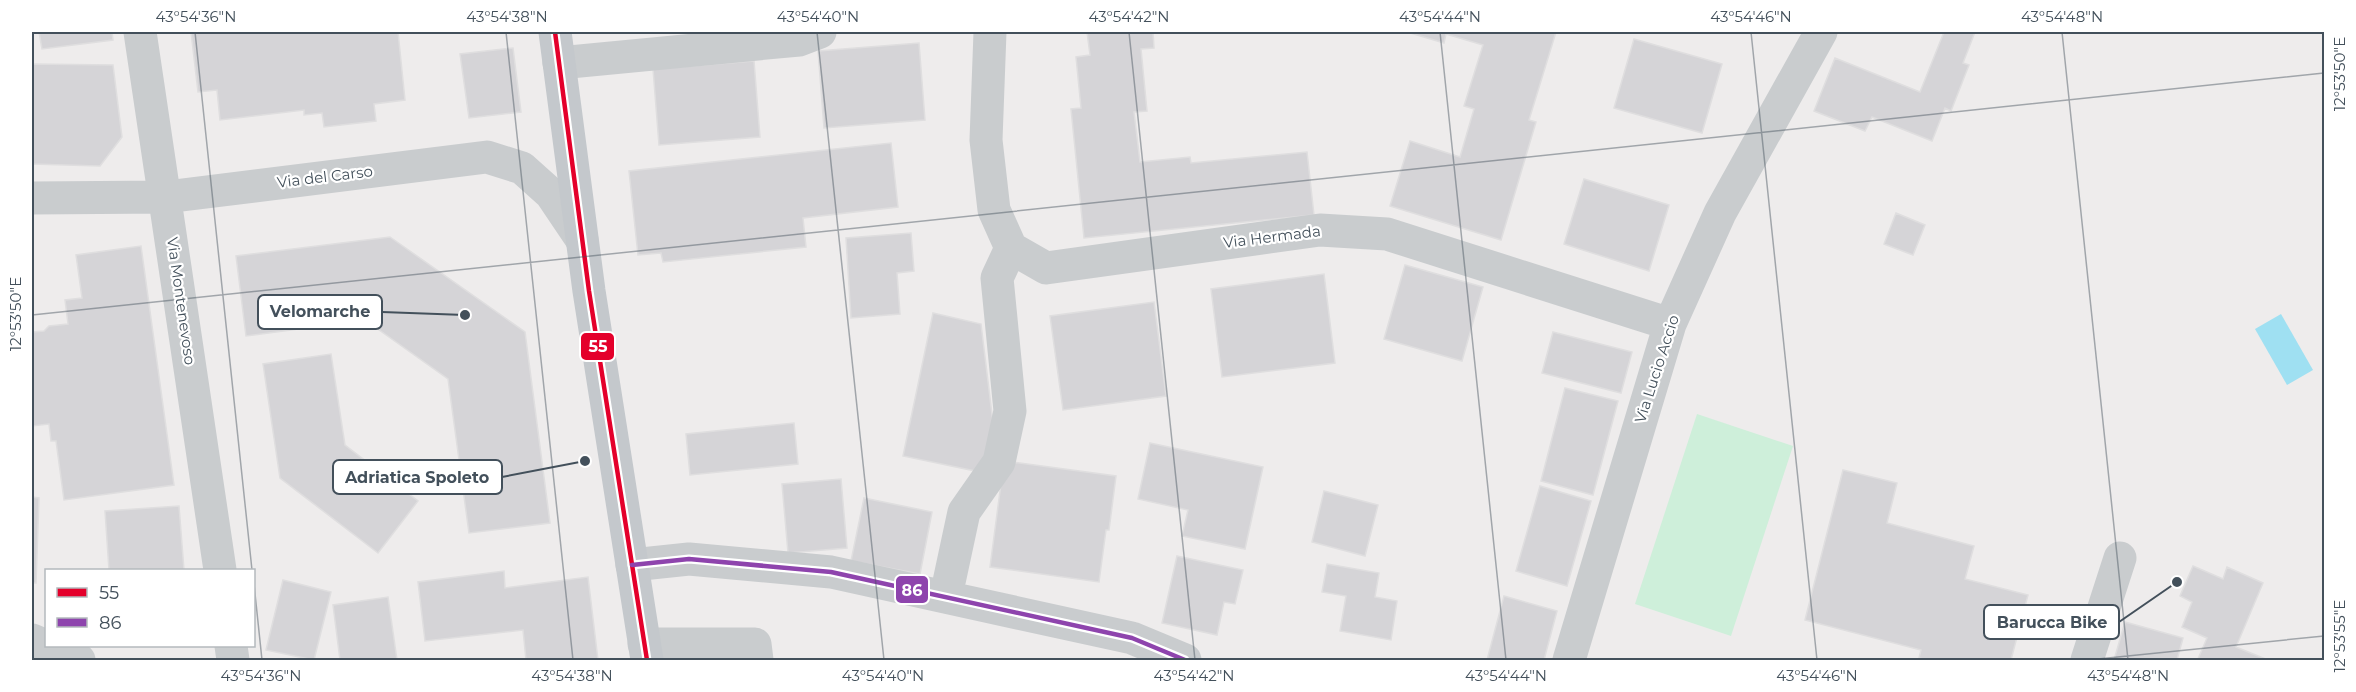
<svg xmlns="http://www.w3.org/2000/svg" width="2356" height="692" viewBox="0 0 2356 692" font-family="Montserrat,sans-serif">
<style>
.green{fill:#ceefda}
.water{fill:#9fe0f2}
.building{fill:#d5d4d7;stroke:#dfdedf;stroke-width:1.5}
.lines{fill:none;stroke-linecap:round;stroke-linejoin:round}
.minor{stroke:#c9ccce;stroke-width:33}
.major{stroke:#c4c8cc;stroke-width:33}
.bus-1-casing{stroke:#fff;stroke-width:9}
.bus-2-casing{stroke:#fff;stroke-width:9}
.bus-1{stroke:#e4002b;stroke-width:4.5}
.bus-2{stroke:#8e44ad;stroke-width:4.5}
.ticks{fill:none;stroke:#43505b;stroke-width:1.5;stroke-opacity:0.45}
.labels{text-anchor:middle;stroke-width:4.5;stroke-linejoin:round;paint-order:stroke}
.street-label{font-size:15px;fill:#43505b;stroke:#fff}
.leader{fill:none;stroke:#43505b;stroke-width:2}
.callout-dot{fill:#43505b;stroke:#fff;stroke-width:2}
.callout{fill:#fff;stroke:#43505b;stroke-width:2}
.callout-label{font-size:16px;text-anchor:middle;font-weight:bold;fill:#43505b}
.line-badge{stroke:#fff;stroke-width:2}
.badge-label{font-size:16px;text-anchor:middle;font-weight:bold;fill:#fff}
.neatline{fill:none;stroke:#43505b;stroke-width:2}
.ticks-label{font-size:15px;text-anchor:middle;fill:#43505b}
</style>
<rect width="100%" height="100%" fill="#eeecec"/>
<!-- green -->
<path class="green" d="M1697 414 1793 446 1731 636 1635 604Z"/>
<!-- water -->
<path class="water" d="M2281 314 2313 370 2287 385 2255 329Z"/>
<!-- building -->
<path class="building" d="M39 32H112L113 40 42 49Z
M191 32H398L405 100 374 104 376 121 324 127 322 113 304 115V110L220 120 217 90 198 92Z
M1087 32H1153L1154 48 1141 49 1147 111 1134 112 1140 162 1190 157 1191 163 1307 152 1314 215 1084 238 1071 109 1081 108 1076 57 1090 55Z
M1407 32H1556L1529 120 1536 122 1501 240 1390 206 1410 141 1460 157 1474 109 1464 106 1483 45 1446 34 1444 43Z
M1944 32H1975L1963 63 1969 65 1951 111 1945 108 1932 141 1872 117 1865 131 1814 111 1835 58 1920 92Z
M1634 39 1722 64 1702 133 1614 108Z
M919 43 925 120 824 128 818 51Z
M513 48 521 112 469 118 460 54Z
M754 61 760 137 659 145 653 69Z
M32 64 113 65 122 137 100 166 32 164Z
M891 143 898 207 803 218 806 247 663 262 661 253 638 255 629 171Z
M1584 179 1669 205 1649 271 1564 244Z
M1896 213 1925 225 1913 255 1884 244Z
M911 233 914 271 897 273 900 314 851 318 846 238Z
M390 237 525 332 550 523 469 533 448 379 365 320 246 336 236 256Z
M141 246 174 485 64 500 56 441H51L49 424 32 426V332L44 331 49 326 68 324 65 300 82 298 76 255Z
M1405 265 1483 287 1462 361 1384 339Z
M1324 274 1335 363 1222 377 1211 289Z
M1154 302 1166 396 1063 410 1050 316Z
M933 313 981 324 994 431 985 473 903 456Z
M1553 332 1632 352 1621 393 1542 373Z
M331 354 345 445 418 501 378 553 280 478 263 364Z
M1565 388 1618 401 1593 495 1541 481Z
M794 423 798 464 690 475 686 434Z
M1150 443 1263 467 1245 549 1182 536 1188 510 1138 499Z
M1004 461 1116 476 1109 530H1106L1099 582 990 567Z
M1843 470 1897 483 1887 523 1974 546 1965 579 2028 595 2011 660H1927L1919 658 1921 650 1805 620Z
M841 479 847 548 788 553 782 484Z
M1540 486 1591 501 1567 586 1516 571Z
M1324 491 1378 505 1365 556 1312 542Z
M32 497 39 498 36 583H32Z
M864 498 932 512 920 574 851 561Z
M179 506 184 570H109L105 511Z
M1177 556 1243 570 1235 604 1224 602 1217 635 1162 623Z
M1327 564 1379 573 1375 597 1397 601 1391 640 1340 631 1346 596 1322 592Z
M2193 566 2223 579 2227 567 2263 583 2236 647 2268 660H2203L2198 659 2207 638 2182 627 2192 602 2180 596Z
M504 571 505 588 588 577 598 660H526L523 630 425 641 418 582Z
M283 580 331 592 314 660 266 650Z
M1504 596 1557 611 1544 660H1487Z
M388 597 397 660H340L333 605Z
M2125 622 2183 638 2177 660H2114Z"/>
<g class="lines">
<!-- minor -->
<path class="minor" d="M140 32 220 570
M990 32 986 140 994 210 1011 248 1046 268 1320 230 1387 234 1670 324
M559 63 799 40 820 32
M32 198 166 197 487 157 522 168 551 194 582 240
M632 565 689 559 831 572 1132 638 1185 660
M946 596 964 512 999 462 1010 411 997 278 1011 248
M32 640 79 660
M644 644H755L757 660
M231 646 233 660
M1569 660 1670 324 1720 213 1821 32
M2087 660 2120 558"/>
<!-- major -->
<path class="major" d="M555 32 589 291 647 660"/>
<!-- bus-1 casing -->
<g class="bus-1-casing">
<path id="bus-1" d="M555 32 589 291 647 660"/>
</g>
<!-- bus-2 casing -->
<g class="bus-2-casing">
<path id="bus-2" d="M632 565 689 559 831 572 1132 638 1185 660"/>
</g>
<!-- bus-1 -->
<use href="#bus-1" class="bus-1"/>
<!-- bus-2 -->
<use href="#bus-2" class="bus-2"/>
</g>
<!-- ticks -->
<path class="ticks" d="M195 32 252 570M506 32 573 660M817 32 884 660M1129 32 1195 660M1440 32 1506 660M1751 32 1817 660M2062 32 2128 660M32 315 2324 73M254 584 262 660M2088 660 2324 636"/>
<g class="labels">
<!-- street labels -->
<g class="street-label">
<text transform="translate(325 177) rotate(-7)" y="5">Via del Carso</text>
<text transform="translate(1272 237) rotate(-7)" y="5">Via Hermada</text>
<text transform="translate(181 301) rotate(82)" y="5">Via Montenevoso</text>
<text transform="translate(1657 369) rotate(-72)" y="5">Via Lucio Accio</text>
</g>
</g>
<!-- callouts -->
<path class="leader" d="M465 315L382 312M585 461L502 477M2177 582L2119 622"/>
<g class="callout-dot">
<circle cx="465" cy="315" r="6"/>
<circle cx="585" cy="461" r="6"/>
<circle cx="2177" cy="582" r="6"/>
</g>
<g class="callout">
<rect x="258" y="295" width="124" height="34" rx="6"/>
<rect x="333" y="460" width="169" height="34" rx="6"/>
<rect x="1984" y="605" width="135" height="34" rx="6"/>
</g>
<g class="callout-label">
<text x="320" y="317">Velomarche</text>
<text x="417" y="483">Adriatica Spoleto</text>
<text x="2052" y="628">Barucca Bike</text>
</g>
<g class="line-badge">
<rect x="580" y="332" width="35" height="29" rx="6" fill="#e4002b"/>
<rect x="895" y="575" width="34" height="29" rx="6" fill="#8e44ad"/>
</g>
<g class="badge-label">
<text x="598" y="352">55</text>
<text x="912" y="596">86</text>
</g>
<!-- border -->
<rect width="2356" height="692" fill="none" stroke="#ffffff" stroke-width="66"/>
<!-- legend -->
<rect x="45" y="569" width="210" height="78" fill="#ffffff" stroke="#b4b9bd" stroke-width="1.5"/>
<rect x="57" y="588" width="30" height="9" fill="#e4002b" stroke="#b4b9bd" stroke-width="1.5"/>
<text x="99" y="599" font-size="18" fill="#43505b">55</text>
<rect x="57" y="618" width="30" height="9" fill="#8e44ad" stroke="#b4b9bd" stroke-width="1.5"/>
<text x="99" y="629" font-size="18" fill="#43505b">86</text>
<rect x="33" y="33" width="2290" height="626" class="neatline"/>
<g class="ticks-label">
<text x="196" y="22">43°54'36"N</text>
<text x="507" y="22">43°54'38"N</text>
<text x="818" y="22">43°54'40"N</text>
<text x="1129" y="22">43°54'42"N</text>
<text x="1440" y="22">43°54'44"N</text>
<text x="1751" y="22">43°54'46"N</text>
<text x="2062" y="22">43°54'48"N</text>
<text transform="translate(2340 74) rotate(-90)" y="5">12°53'50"E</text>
<text transform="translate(16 314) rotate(-90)" y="5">12°53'50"E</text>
<text transform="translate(2340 636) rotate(-90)" y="5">12°53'55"E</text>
<text x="261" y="681">43°54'36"N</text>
<text x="572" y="681">43°54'38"N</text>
<text x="883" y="681">43°54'40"N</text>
<text x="1194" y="681">43°54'42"N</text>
<text x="1506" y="681">43°54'44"N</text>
<text x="1817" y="681">43°54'46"N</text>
<text x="2128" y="681">43°54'48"N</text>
</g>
</svg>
